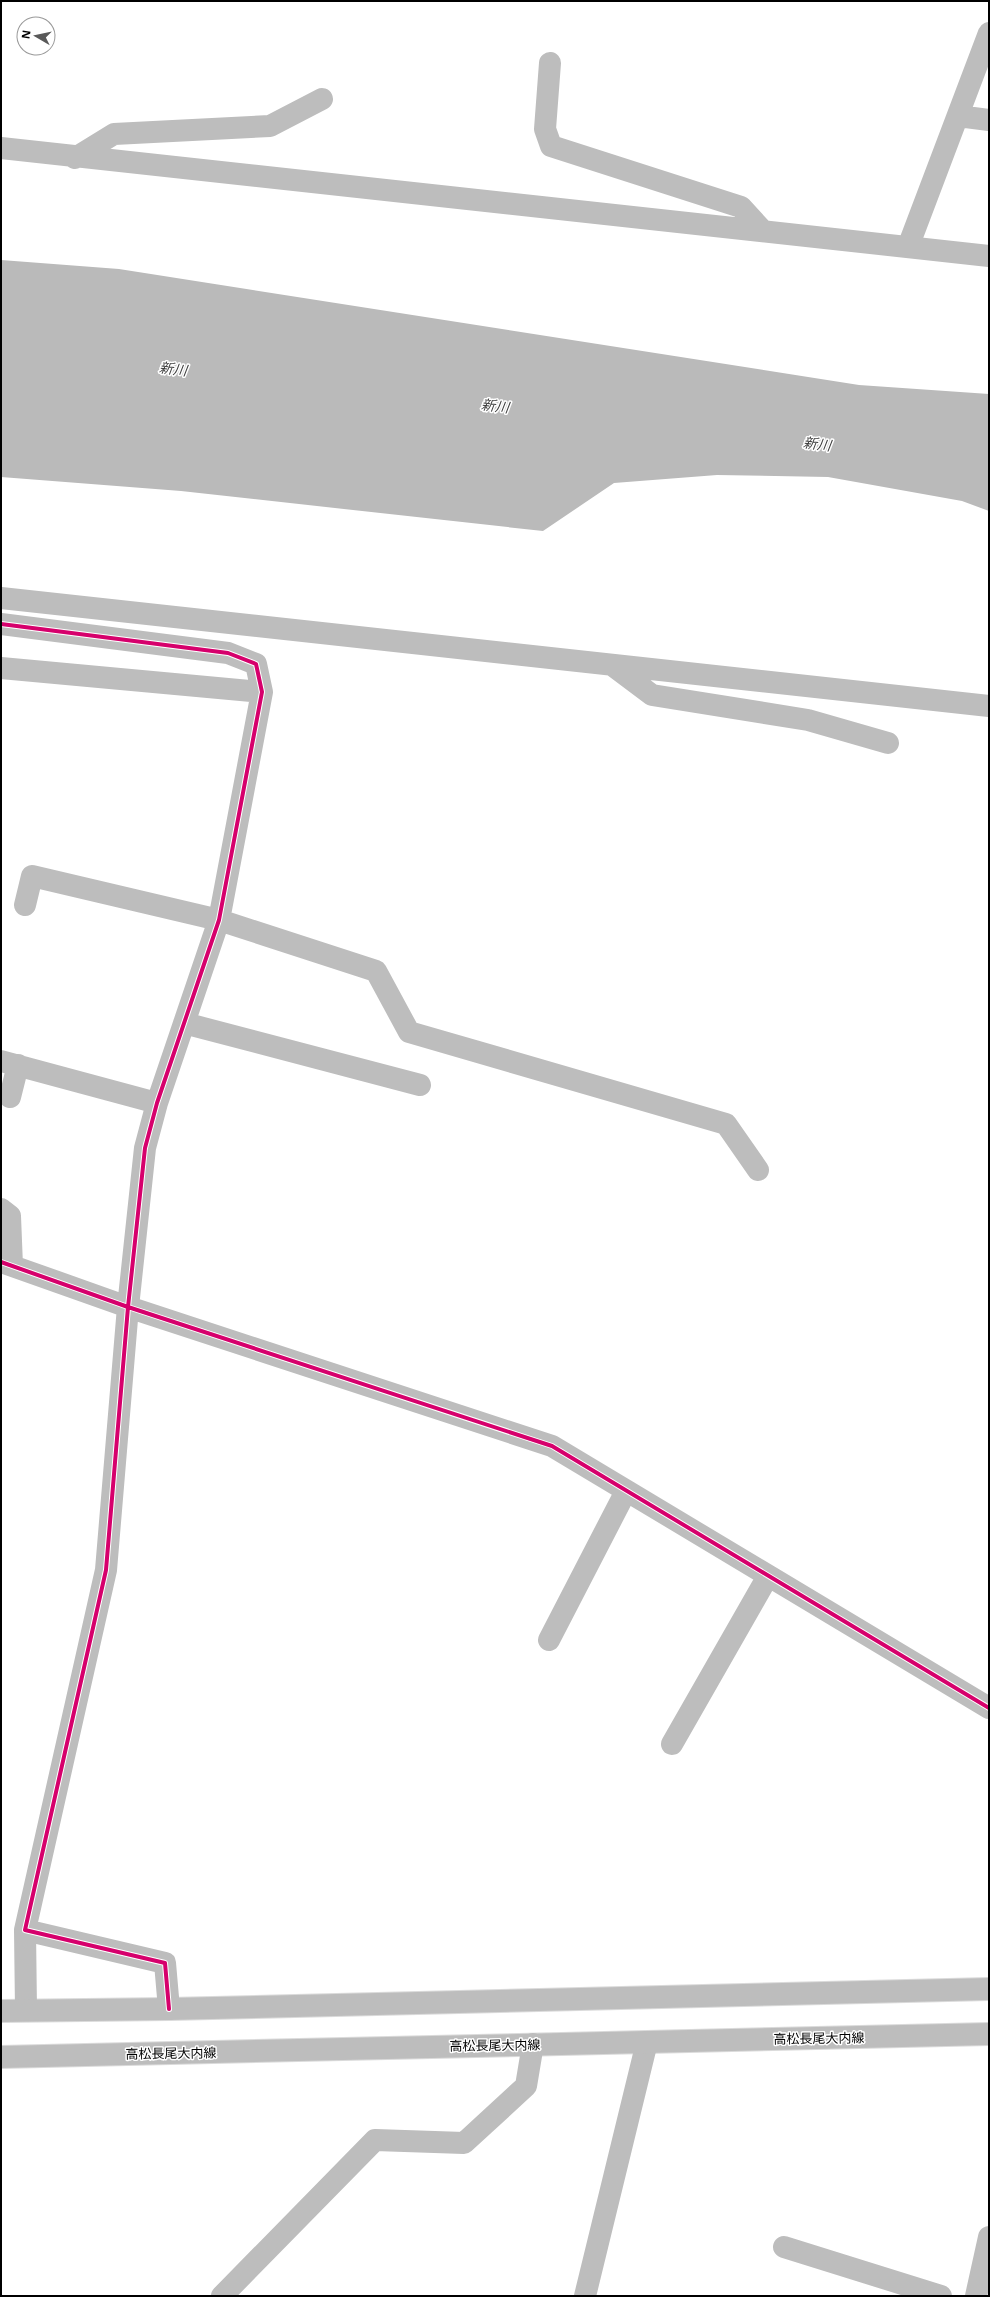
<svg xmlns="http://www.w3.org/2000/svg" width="990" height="2297" viewBox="0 0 990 2297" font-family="'Noto Sans','Noto Sans JP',sans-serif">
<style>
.water{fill:#bababa}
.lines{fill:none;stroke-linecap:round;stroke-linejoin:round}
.major-casing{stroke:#dbdbdb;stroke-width:24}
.minor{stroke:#bdbdbd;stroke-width:22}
.major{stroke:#bdbdbd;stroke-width:22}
.cycleway-casing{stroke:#fff;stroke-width:6}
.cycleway{stroke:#d6006c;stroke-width:4}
.labels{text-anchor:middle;stroke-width:3;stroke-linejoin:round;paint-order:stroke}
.street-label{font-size:13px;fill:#000;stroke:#fff}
.water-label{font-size:14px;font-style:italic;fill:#3e3e3e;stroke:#fff}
</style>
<rect width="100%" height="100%" fill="#fff"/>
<!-- water -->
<path class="water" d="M1 260 119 269 859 385 989 394V511L962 501 828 477 717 475 614 483 543 531 181 491 1 477Z"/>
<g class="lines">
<!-- major casing -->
<g class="major-casing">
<path id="major" d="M1 2011 169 2009 989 1989
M1 2057 989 2034"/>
</g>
<!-- minor -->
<path class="minor" d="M550 63 545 129 551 146 741 207 763 231
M958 116 989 120
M1 148 989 256
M75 158 114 134 270 126 322 99
M908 247 989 33
M1 598 989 706
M1 624 228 653 256 664 262 692 219 920 157 1103 145 1148 128 1307 106 1570 25 1930 165 1963 169 2009
M612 665 652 695 808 720 888 743
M1 668 262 692
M25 905 32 876 219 920 376 971 409 1032 726 1124 758 1170
M184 1023 420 1085
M1 1061 157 1103
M10 1097 18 1065
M1 1209 10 1216 12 1266
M1 1262 128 1307 552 1446 989 1708
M549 1640 626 1491
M672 1744 768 1576
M25 1930 26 2010
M784 2247 941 2296
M222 2296 375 2140 464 2143 526 2086 533 2044
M585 2296 647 2042
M976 2296 989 2237"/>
<!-- major -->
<use href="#major" class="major"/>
<!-- cycleway casing -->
<g class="cycleway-casing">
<path id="cycleway" d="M1 624 228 653 256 664 262 692 219 920 157 1103 145 1148 128 1307 106 1570 25 1930 165 1963 169 2009
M1 1262 128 1307 552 1446 989 1708"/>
</g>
<!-- cycleway -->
<use href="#cycleway" class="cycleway"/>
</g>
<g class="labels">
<!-- street labels -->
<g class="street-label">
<text transform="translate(819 2038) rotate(-1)" y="5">高松長尾大内線</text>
<text transform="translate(495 2045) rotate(-1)" y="5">高松長尾大内線</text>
<text transform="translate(171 2053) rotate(-1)" y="5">高松長尾大内線</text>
</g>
<!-- water labels -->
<g class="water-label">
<text transform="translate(173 369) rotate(7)" y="5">新川</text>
<text transform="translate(495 406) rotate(7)" y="5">新川</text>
<text transform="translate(817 444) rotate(7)" y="5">新川</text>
</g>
</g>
<!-- border -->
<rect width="990" height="2297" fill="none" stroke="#000000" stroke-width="4"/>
<!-- north arrow -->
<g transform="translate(36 36) rotate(279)"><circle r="19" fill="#ffffff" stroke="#999999"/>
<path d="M0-3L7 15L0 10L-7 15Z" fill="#595959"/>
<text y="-6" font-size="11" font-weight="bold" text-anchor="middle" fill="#000000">N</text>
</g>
</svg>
